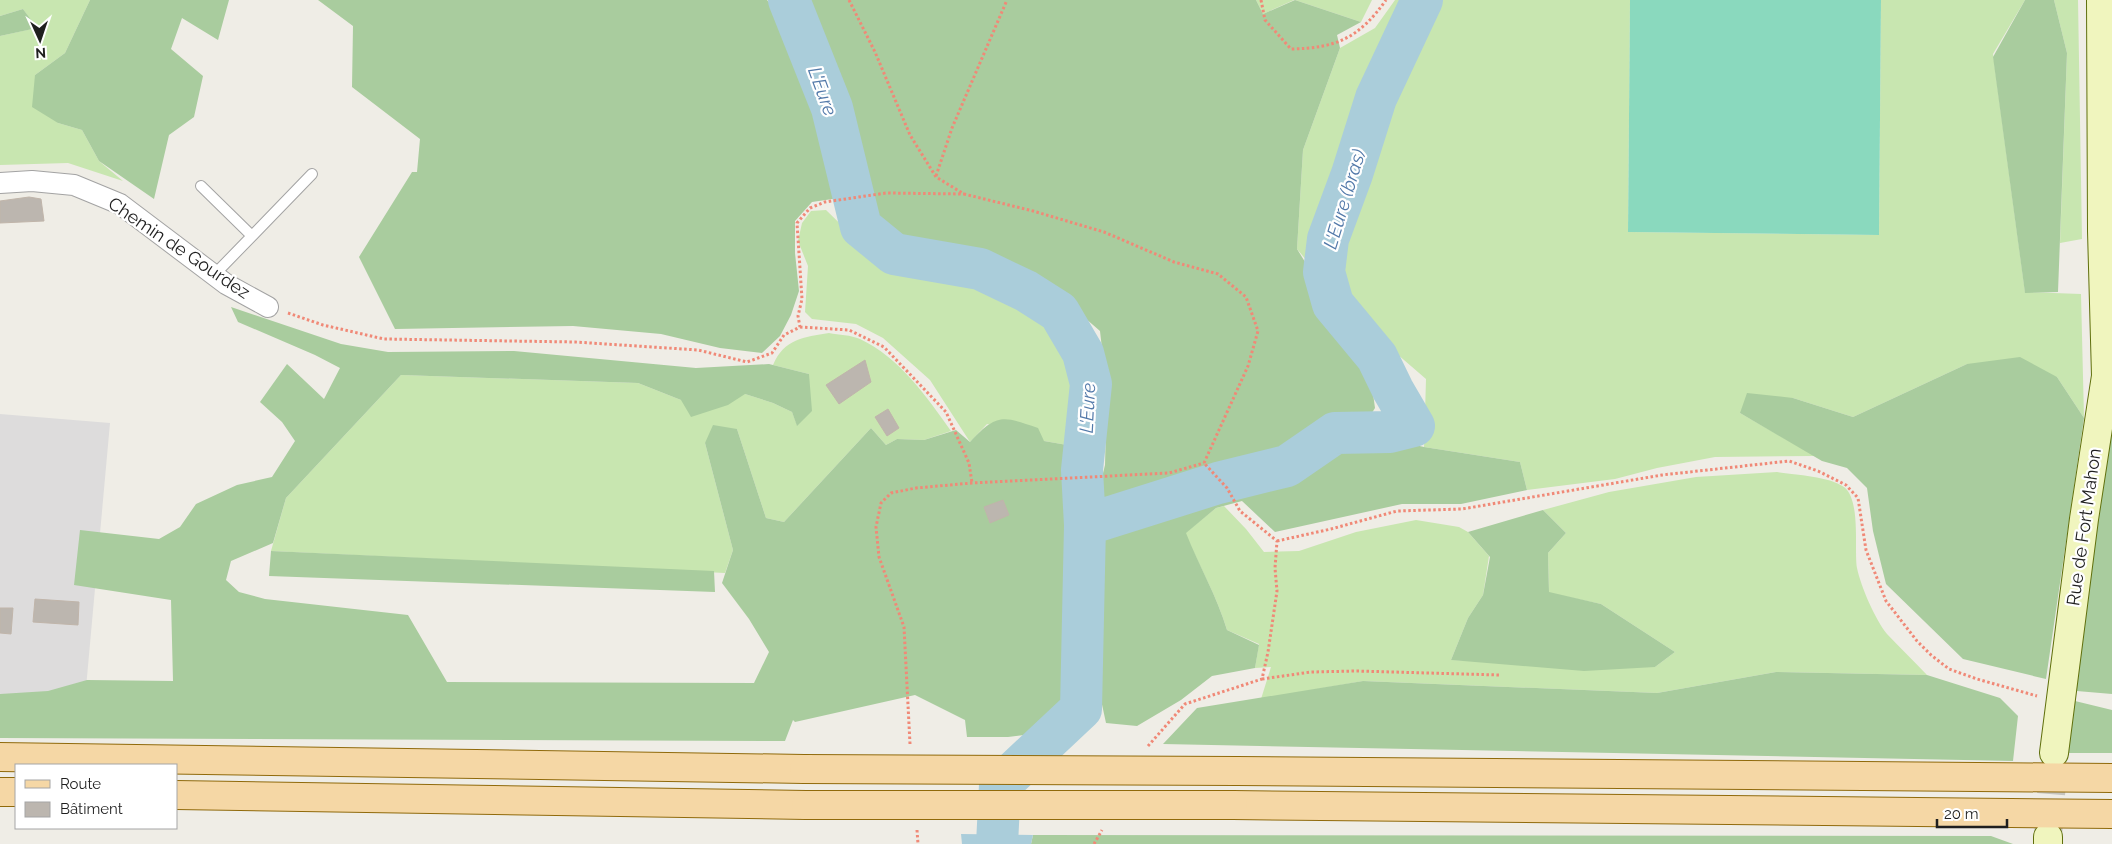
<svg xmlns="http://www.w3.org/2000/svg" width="2112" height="844" viewBox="0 0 2112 844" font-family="Raleway,sans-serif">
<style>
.residential{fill:#dddcdc}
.grass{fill:#c8e6b0}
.forest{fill:#a9cc9e}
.pitch{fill:#8ad9be}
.water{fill:#aacdda}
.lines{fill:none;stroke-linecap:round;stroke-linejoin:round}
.river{stroke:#aacdda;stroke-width:42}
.building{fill:#bcb6af;stroke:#c0b5aa}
.secondary-tunnel{stroke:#c5c4be;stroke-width:28;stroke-dasharray:28 14;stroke-linecap:butt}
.lane-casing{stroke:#a3a3a3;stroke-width:12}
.street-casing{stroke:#a3a3a3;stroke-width:22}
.secondary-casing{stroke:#60700d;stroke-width:30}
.primary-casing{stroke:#906a0b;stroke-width:30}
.path{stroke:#f08977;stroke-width:3;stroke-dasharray:2.5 2.5;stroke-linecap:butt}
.lane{stroke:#fff;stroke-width:10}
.street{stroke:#fff;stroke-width:20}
.secondary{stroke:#f0f5be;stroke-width:28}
.primary{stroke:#f5d7a5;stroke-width:28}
.primary-bridge-casing{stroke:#906a0b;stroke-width:30;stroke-linecap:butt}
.primary-bridge{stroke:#f5d7a5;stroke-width:28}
.labels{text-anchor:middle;stroke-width:4.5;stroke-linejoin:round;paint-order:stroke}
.street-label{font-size:18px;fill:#1f1f1f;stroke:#fff}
.water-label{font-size:19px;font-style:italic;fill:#5279a9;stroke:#fff}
</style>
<rect width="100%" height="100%" fill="#efede6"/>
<!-- residential -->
<path class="residential" d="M0 414 110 423 83 721 0 723Z"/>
<!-- grass -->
<path class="grass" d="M0 0H90L65 53 35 75 58 123 82 130 99 161 123 181 68 163 0 165V36L36 28 23 9 0 16Z
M1256 0H1294L1263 14Z
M1295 0H1372L1361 22Z
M1395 0H1630L1628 232 1879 235 1881 0H2025L1993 54 2025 292 2081 294 2084 418 2057 377 1967 364 1853 417 1793 398 1740 413 1815 456 1715 457 1657 468 1615 479 1527 490 1520 462 1424 447 1426 379 1353 316 1297 249 1303 150 1340 48 1375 28Z
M2054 0H2078L2082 239 2060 243 2067 53Z
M826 210 866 249 907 276 949 278 1002 285 1038 311 1073 348 1078 392 1067 445 1044 441 987 424 970 442 930 380 883 338 856 324 812 319 805 312 808 266 798 241 802 223 811 211Z
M829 333C839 335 851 335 860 339 899 357 927 397 951 431L924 440 897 439 886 445 871 428 784 522 766 518 737 429 705 443 733 550 725 573 271 551 286 498 401 375 638 383 681 400 745 394 773 403 792 412 797 425 809 374 773 365C784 339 804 337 829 333Z
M1777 472C1795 475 1829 476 1844 487 1861 500 1854 549 1857 568 1861 587 1875 619 1887 634 1900 648 1914 661 1927 675L1776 672 1657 693 1363 681 1261 699 1271 667 1255 668 1259 644 1227 630C1217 596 1199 566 1185 533L1216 508 1224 506 1246 529 1264 552 1299 551 1356 532 1416 520 1459 527 1468 532 1489 556 1483 595 1468 618 1451 660 1655 667 1675 652 1601 604 1549 593 1548 553 1566 533 1543 510 1609 492 1696 477Z"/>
<!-- forest -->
<path class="forest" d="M90 0H229L218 40 182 18 171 49 203 76 194 117 169 135 154 199 99 161 82 130 58 123 32 107 35 75 65 53Z
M318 0H767L799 39 823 107 832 153 846 197 812 202 795 221V253L799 291 791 315 780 336 762 353 720 348 661 334 573 326 395 329 359 257 412 172H417L420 139 352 87 353 26Z
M796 0H1256L1263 14 1295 0 1361 22 1337 35 1340 48 1303 150 1297 249 1369 365 1375 408 1360 432 1424 447 1520 462 1527 490 1461 504H1402L1275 532 1242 501 1216 508 1186 533C1199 566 1217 596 1227 630L1259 645 1255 668 1212 676 1181 700 1137 726 1106 723 1095 672 1102 634 1097 589 1096 502 1105 465 1107 392 1100 331 1048 286 998 261 964 259 901 245 875 224 826 61Z
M2025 0H2054L2067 53 2058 292 2025 293 1993 57Z
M23 9 37 28 0 36V16Z
M231 307 341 344 388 352 514 351 696 368 769 364 809 374 812 411 797 426 792 412 773 403 745 394 728 405 691 417 681 400 638 383 401 375 286 498 273 543 231 561 226 580 239 592 265 599 408 615 447 682 754 683 769 652 749 619 722 583 733 550 705 443 713 425 737 429 766 518 784 522 871 428 886 445 897 439 924 440 956 430 970 442C997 413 1003 416 1038 428L1044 441 1067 445 1068 467 1078 486 1076 529 1078 577 1072 650 1071 704 1040 733 1008 737H967L965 720 915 695 795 722 793 720 785 741 0 738V694L48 691 87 680 173 681 171 600 74 585 80 530 159 539 180 527 196 504 237 485 272 477 295 441 282 422 260 402 287 364 324 399 340 368 315 355 238 322Z
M2020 357 2057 377 2084 418 2046 679 1963 659 1886 584 1873 531 1867 488 1847 468 1822 461 1740 413 1747 393 1793 398 1853 417 1967 364Z
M2112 416V694L2065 690Z
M1543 510 1566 533 1548 553 1549 592 1601 604 1675 652 1655 667 1584 671 1451 660 1468 618 1483 595 1490 557 1468 532Z
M271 551 714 571 715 592 269 576Z
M1776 672 1927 675 2000 698 2018 716 2013 761 1163 744 1197 708 1363 681 1657 693Z
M2075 701 2112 710V753H2066Z
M1033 835 1991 836 2013 844H1031Z"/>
<!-- pitch -->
<path class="pitch" d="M1630 0H1881L1879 235 1628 232Z"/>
<!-- water -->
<path class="water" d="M961 834 1033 835 1031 844H962Z"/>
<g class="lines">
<!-- river -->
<path class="river" d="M789 0 832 108 861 227 894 254 980 269 1026 291 1059 312 1083 353 1091 384 1082 470 1085 525 1081 709 1000 785 997 844
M1085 525 1218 483 1287 466 1335 433 1390 432 1414 426 1393 390 1377 357 1333 304 1324 272 1328 239 1352 174 1376 98 1422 0"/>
</g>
<!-- building -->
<path class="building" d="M29 197 41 199 44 221 0 223V201Z
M865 360 871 382 839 404 826 385Z
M888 409 899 428 887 436 875 417Z
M1003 500 1009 515 990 523 984 507Z
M35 599 79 602 78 625 33 622Z
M0 608H13L11 634 0 633Z"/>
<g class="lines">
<!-- secondary-tunnel -->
<path class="secondary-tunnel" d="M2048 836 2054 754"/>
<!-- lane casing -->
<g class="lane-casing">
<path id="lane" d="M201 186 252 236 312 174
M214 275 252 236"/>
</g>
<!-- street casing -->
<g class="street-casing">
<path id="street" d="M0 183 32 181 74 185 120 204 226 284 268 307"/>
</g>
<!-- secondary casing -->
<g class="secondary-casing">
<path id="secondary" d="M2054 753 2084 519 2106 376 2102 231 2101 0
M2048 844V837"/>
</g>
<!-- primary casing -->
<g class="primary-casing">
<path id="primary" d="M0 757 804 769
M1236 771 2112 778
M0 792H16
M176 795 806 805
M1233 805 2112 814"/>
</g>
<!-- path -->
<path class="path" d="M849 0 875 52 910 135 936 177 964 194 1033 211 1104 232 1174 262 1218 274 1246 297 1258 331 1248 366 1204 463
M1261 0 1265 20 1291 49C1337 48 1359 38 1386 0
M936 176 952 128 1007 0
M288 313 323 325 384 339 575 342 698 350 747 362 772 353 784 335 800 327 798 316 802 299 797 223 810 208 825 202 886 193 964 194
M800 327 849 330 884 347 946 412 969 463 972 483
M1277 541 1331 529 1397 511 1462 509 1662 475 1789 461 1818 471 1846 485 1858 498 1866 550 1886 601 1917 641 1931 655 1949 669 1977 679 2037 696
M1262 679 1311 672 1357 671 1499 675
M910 744 904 627 879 557 876 527 881 503 891 493 916 488 972 483 1169 473 1204 463
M1148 746 1185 704 1262 679 1268 652 1277 591 1275 568 1277 541 1240 511 1227 488 1204 463
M917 830 918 844
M1094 844 1102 830"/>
<!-- lane -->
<use href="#lane" class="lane"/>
<!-- street -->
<use href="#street" class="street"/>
<!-- secondary -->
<use href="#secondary" class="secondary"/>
<!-- primary -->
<use href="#primary" class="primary"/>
<!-- primary-bridge casing -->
<g class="primary-bridge-casing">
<path id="primary-bridge" d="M804 769 1236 771
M806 805H1233"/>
</g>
<!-- primary-bridge -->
<use href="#primary-bridge" class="primary-bridge"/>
</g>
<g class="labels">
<!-- street labels -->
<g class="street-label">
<text transform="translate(179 248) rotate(34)" y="6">Chemin de Gourdez</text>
<text transform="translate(2084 527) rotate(-82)" y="6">Rue de Fort Mahon</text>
</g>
<!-- water labels -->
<g class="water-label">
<text transform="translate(823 91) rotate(70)" y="7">L'Eure</text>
<text transform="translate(1344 199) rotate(-73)" y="7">L'Eure (bras)</text>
<text transform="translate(1087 408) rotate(-87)" y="7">L'Eure</text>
</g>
</g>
<!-- legend -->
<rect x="15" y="764" width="162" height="65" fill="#ffffff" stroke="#a5a5a5"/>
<rect x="25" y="780" width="25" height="8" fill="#f5d7a5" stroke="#a5a5a5"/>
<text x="60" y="789" font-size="15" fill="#1f1f1f">Route</text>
<rect x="25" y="802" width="25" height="15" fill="#bcb6af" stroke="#a5a5a5"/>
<text x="60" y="814" font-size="15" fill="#1f1f1f">Bâtiment</text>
<!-- north arrow -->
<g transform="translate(40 40) rotate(177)" stroke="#ffffff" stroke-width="4" paint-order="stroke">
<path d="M0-4L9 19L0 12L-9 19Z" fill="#1f1f1f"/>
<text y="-8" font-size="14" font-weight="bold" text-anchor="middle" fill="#1f1f1f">N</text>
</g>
<!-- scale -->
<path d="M1937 819v8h70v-8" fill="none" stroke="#1f1f1f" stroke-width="2.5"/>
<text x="1944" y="819" font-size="15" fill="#1f1f1f" stroke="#ffffff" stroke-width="4" paint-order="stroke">20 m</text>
</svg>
